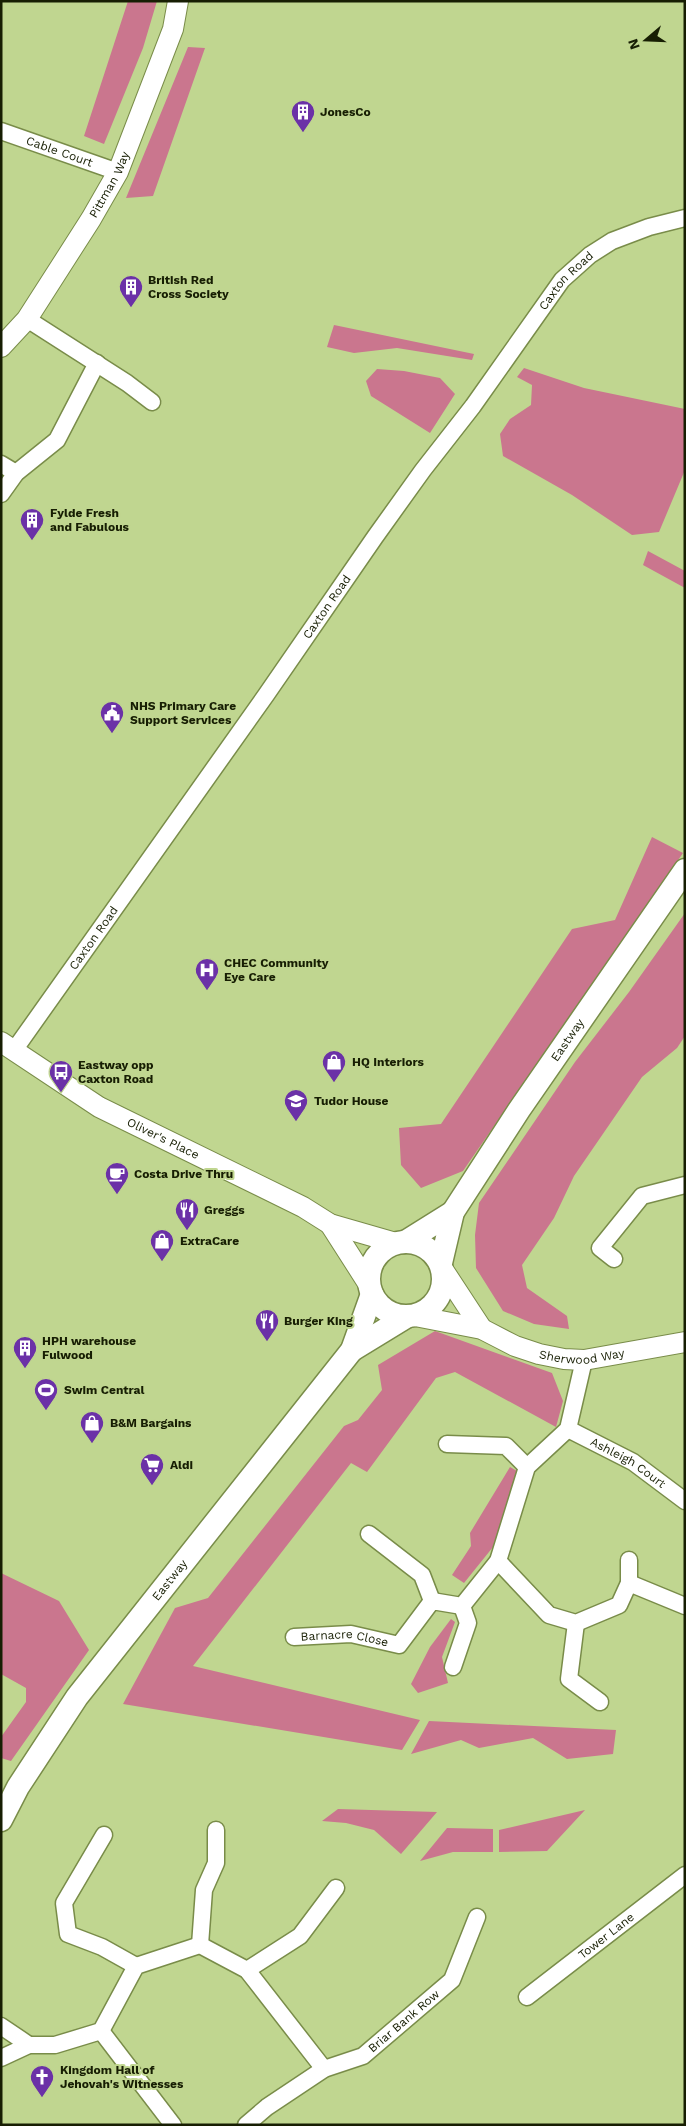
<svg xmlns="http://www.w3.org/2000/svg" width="686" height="2126" viewBox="0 0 686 2126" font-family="'Work Sans',sans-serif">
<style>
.forest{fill:#ca768e}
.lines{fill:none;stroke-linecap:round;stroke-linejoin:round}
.minor-casing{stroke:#798c49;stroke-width:19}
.tertiary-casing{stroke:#798c49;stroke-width:22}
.secondary-casing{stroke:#798c49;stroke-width:25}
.minor{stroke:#fff;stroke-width:16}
.tertiary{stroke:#fff;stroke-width:20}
.secondary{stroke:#fff;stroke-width:22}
.labels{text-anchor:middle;stroke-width:4;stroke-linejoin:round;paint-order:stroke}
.poi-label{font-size:12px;font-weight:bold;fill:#171e03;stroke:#c0d690;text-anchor:start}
.street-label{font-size:12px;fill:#171e03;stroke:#c0d690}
</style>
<rect width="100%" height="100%" fill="#c0d690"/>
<!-- forest -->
<path class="forest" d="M128 1H157L143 48 104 144 84 136Z
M188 47 205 48 153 196 126 198Z
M334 325 474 354 472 360 397 348 354 353 327 347Z
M524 368 584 388 685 409V470L659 532 632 535 572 495 503 456 500 434 510 419 531 405 532 385 517 377Z
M377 369 404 371 440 378 455 394 430 433 371 396 366 381Z
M648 551 685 571V588L643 565Z
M652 837 683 853 463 1171 421 1188 401 1165 399 1128 441 1124 572 929 615 920Z
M685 913V1036L677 1048 642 1077 574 1176 554 1218 522 1265 527 1288 567 1316 569 1329 534 1324 503 1311 476 1268 475 1235 479 1203 575 1062 629 992Z
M435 1331 552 1373 563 1401 556 1427 455 1372 436 1378 367 1472 351 1463 193 1666 420 1720 402 1750 123 1704 175 1608 208 1598 344 1426 358 1420 382 1390 378 1365Z
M510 1467 517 1471 493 1547 464 1583 452 1575 471 1546 470 1533Z
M1 1573 59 1601 89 1650 11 1761 1 1758V1737L26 1702V1688L1 1674Z
M451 1619 455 1622 442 1657 448 1683 418 1693 411 1684 430 1647Z
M429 1721 616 1730 613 1754 567 1759 533 1738 479 1748 461 1740 411 1754Z
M338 1809 437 1812 401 1854 374 1830 346 1823 322 1821Z
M585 1810 547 1851 499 1852V1830Z
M447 1828 493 1829V1852H453L420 1861Z"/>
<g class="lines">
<!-- minor casing -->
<g class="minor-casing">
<g id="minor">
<path id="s1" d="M1 131 118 172"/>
<path d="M27 319 127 383 152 402"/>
<path d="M1 464 16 473"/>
<path d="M1 494 16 473 57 440 97 363"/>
<path id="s2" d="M15 1049 266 695 375 537 423 470 473 406 562 280 590 255 612 241 649 227 685 218"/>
<path d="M614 1259 600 1248 642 1196 685 1185"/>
<path id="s3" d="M568 1429 633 1462 685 1501"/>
<path d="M447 1444 506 1446 527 1467"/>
<path d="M369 1534 422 1575 432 1601"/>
<path d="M498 1561 549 1615 576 1623 619 1605 629 1583V1560"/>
<path d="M629 1583 685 1606"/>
<path d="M576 1623 569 1679 600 1702"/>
<path id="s4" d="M294 1637 351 1634 399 1645 432 1601 462 1606 498 1561 527 1467 568 1429 584 1360"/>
<path d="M453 1667 468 1623 462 1606"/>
<path d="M104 1835 64 1903 68 1934 102 1947 136 1966"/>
<path d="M200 1945 204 1890 216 1863V1830"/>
<path d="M247 1970 300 1936 336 1888"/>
<path id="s5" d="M527 1997 685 1875"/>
<path d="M1 2026 29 2045"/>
<path d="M101 2031 173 2125"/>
<path d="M1 2058 29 2045H55L101 2031 136 1966 200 1945 247 1970 324 2069"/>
<path id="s6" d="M246 2125 267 2107 324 2069 363 2056 452 1980 477 1917"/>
</g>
</g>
<!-- tertiary casing -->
<g class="tertiary-casing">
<g id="tertiary">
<path id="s7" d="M1 347 27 319 91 219 118 172 173 29 178 1"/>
<path id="s8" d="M1 1042 99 1107 303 1207 330 1224 396 1243"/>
<path d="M330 1224 369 1285"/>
<path d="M442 1268 482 1329"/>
<path id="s9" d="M415 1316 482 1329 515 1346 539 1354 564 1359 584 1360 685 1342"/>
</g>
</g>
<!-- secondary casing -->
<g class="secondary-casing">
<g id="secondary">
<circle cx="406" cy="1279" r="37"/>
<path d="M405 1242 453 1212"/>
<path id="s10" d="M441 1263 453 1212 519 1110 685 870"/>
<path d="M352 1350 406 1317"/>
<path id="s11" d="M1 1820 18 1787 77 1697 352 1350 372 1294"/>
</g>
</g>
<!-- minor -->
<use href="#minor" class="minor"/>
<!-- tertiary -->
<use href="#tertiary" class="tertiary"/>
<!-- secondary -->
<use href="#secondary" class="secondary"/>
</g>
<!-- icons -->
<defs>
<g id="building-pin" transform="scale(1.25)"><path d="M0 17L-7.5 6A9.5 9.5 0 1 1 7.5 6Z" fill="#6b31a7" stroke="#c0d690"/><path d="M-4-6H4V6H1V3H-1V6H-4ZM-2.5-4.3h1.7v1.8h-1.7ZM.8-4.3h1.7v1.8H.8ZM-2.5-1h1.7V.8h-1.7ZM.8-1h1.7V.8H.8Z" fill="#fff"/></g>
<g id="civic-pin" transform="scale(1.25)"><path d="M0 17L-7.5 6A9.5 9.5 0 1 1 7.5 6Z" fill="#6b31a7" stroke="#c0d690"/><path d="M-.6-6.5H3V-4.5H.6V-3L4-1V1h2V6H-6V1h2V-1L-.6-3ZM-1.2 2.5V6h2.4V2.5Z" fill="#fff"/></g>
<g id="hospital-pin" transform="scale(1.25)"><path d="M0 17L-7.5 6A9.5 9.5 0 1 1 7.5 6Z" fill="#6b31a7" stroke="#c0d690"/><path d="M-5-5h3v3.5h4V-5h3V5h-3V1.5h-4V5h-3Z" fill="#fff"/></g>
<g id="shop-pin" transform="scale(1.25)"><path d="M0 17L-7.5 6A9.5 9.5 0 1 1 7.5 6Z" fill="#6b31a7" stroke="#c0d690"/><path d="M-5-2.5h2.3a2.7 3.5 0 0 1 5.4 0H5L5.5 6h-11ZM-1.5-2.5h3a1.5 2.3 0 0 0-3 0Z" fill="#fff"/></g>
<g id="bus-pin" transform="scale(1.25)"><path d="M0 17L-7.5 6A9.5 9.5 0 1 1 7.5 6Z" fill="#6b31a7" stroke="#c0d690"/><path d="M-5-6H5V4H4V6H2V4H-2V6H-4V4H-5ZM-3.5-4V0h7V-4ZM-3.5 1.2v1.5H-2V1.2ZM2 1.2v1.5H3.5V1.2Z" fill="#fff"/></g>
<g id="school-pin" transform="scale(1.25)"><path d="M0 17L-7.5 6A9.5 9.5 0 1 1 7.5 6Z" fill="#6b31a7" stroke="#c0d690"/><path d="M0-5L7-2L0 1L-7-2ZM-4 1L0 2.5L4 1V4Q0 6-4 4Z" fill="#fff"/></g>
<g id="cafe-pin" transform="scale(1.25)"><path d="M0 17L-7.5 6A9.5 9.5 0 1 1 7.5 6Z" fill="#6b31a7" stroke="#c0d690"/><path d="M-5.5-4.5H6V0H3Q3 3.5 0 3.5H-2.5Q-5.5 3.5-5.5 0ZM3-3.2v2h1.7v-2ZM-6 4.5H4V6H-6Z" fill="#fff"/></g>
<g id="restaurant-pin" transform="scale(1.25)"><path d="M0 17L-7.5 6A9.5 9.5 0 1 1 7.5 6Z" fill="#6b31a7" stroke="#c0d690"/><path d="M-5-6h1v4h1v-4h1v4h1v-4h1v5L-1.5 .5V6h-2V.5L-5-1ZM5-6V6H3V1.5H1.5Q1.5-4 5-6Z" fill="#fff"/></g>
<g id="stadium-pin" transform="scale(1.25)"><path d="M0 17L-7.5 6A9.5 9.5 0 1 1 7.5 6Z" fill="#6b31a7" stroke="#c0d690"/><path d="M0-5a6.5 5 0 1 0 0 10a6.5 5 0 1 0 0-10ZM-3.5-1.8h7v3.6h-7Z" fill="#fff"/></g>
<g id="supermarket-pin" transform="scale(1.25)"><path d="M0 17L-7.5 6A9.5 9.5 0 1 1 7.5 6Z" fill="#6b31a7" stroke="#c0d690"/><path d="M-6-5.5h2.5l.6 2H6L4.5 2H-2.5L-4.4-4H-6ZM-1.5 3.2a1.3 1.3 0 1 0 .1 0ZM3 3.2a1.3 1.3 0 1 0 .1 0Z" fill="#fff"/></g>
<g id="church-pin" transform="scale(1.25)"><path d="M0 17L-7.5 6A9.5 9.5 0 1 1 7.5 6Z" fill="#6b31a7" stroke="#c0d690"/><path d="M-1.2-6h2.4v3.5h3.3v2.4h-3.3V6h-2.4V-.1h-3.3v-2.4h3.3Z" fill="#fff"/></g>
</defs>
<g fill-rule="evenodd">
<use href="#building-pin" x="303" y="112"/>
<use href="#building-pin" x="131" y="287"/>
<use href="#building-pin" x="32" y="520"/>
<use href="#civic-pin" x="112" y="713"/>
<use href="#hospital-pin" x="207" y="970"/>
<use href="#shop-pin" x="334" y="1062"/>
<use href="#bus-pin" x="61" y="1072"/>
<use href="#school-pin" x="296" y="1101"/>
<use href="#cafe-pin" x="117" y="1174"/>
<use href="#restaurant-pin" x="187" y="1210"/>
<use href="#shop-pin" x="162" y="1241"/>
<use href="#restaurant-pin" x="267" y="1321"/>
<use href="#building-pin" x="25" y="1348"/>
<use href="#stadium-pin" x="46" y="1390"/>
<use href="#shop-pin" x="92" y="1423"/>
<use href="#supermarket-pin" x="152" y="1465"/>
<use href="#church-pin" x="42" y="2077"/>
</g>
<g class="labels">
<!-- poi labels -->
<g class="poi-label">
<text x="320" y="116">JonesCo</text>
<text x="148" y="284">British Red<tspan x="148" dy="14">Cross Society</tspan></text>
<text x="50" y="517">Fylde Fresh<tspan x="50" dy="14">and Fabulous</tspan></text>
<text x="130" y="710">NHS Primary Care<tspan x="130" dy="14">Support Services</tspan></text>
<text x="224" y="967">CHEC Community<tspan x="224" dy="14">Eye Care</tspan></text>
<text x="352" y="1066">HQ Interiors</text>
<text x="78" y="1069">Eastway opp<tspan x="78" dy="14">Caxton Road</tspan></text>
<text x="314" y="1105">Tudor House</text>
<text x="134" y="1178">Costa Drive Thru</text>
<text x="204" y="1214">Greggs</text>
<text x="180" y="1245">ExtraCare</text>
<text x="284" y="1325">Burger King</text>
<text x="42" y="1345">HPH warehouse<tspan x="42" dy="14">Fulwood</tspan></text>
<text x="64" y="1394">Swim Central</text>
<text x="110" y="1427">B&amp;M Bargains</text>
<text x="170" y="1469">Aldi</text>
<text x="60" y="2074">Kingdom Hall of<tspan x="60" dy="14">Jehovah's Witnesses</tspan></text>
</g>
<!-- street labels -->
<g class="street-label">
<text dy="4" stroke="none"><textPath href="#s1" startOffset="62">Cable Court</textPath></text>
<text dy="4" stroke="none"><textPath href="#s7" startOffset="196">Pittman Way</textPath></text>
<text dy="4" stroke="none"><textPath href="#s2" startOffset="946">Caxton Road</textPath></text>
<text dy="4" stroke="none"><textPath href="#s2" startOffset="541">Caxton Road</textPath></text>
<text dy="4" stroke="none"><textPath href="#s2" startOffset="136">Caxton Road</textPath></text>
<text dy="4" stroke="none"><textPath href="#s10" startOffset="259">Eastway</textPath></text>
<text dy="4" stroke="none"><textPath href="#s8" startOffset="189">Oliver's Place</textPath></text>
<text dy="4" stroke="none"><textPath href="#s9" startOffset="174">Sherwood Way</textPath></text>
<text dy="4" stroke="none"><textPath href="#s3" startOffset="69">Ashleigh Court</textPath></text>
<text dy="4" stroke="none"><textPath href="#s11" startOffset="294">Eastway</textPath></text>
<text dy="4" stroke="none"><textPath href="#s4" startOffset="51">Barnacre Close</textPath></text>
<text dy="4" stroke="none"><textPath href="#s5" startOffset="100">Tower Lane</textPath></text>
<text dy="4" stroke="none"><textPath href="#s6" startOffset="191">Briar Bank Row</textPath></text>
</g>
</g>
<!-- border -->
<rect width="686" height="2126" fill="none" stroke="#171e03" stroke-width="5"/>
<!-- north arrow -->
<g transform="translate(646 40) rotate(251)" stroke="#c0d690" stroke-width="4" paint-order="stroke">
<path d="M0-4L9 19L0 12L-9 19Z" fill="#171e03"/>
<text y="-8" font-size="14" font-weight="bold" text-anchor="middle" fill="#171e03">N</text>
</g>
</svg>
